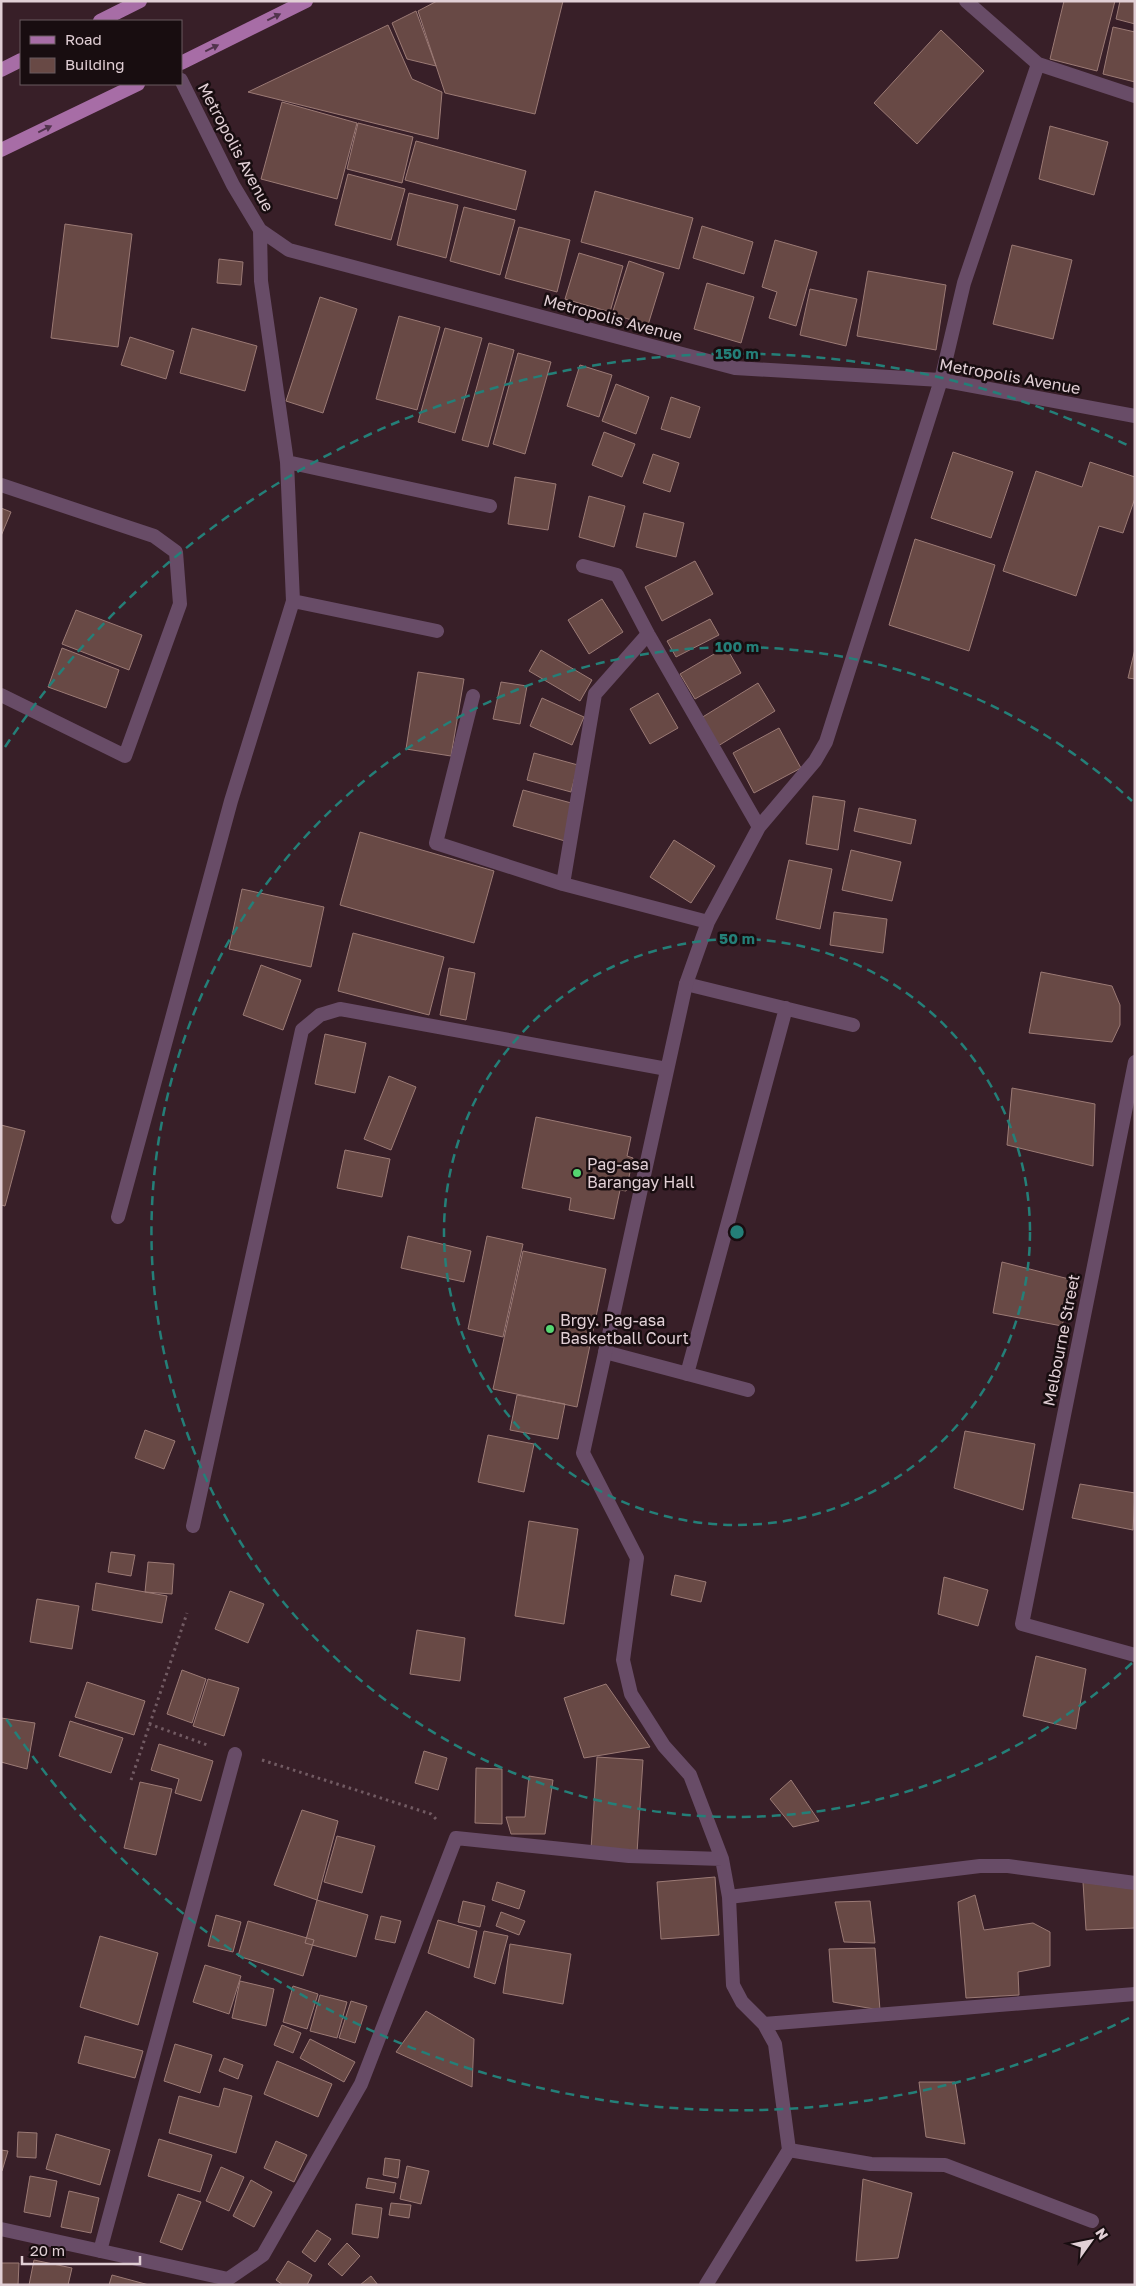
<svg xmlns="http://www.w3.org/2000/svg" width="1136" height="2286" viewBox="0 0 1136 2286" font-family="'Golos Text',sans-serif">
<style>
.building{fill:#684945;stroke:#9b7a75}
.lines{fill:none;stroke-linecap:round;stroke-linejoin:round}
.path{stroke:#725b63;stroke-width:3;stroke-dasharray:2.5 4;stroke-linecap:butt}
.service{stroke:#684c67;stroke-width:14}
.minor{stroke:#684c67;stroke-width:14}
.primary{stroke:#a76da6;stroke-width:14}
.oneway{fill:#51334c}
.ring{fill:none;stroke:#247f78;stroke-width:2.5;stroke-dasharray:9 6}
.poi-dot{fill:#55d671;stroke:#180d10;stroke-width:2}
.labels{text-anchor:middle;stroke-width:5;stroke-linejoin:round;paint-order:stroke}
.street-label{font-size:16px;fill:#e1cfd5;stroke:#180d10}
.poi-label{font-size:16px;fill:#e1cfd5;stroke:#180d10;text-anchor:start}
.centre{fill:#247f78;stroke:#180d10;stroke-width:2.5}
.ring-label{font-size:15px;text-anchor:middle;font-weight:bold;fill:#247f78;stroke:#180d10;stroke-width:5;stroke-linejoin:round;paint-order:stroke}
</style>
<rect width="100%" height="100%" fill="#381f28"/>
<!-- building -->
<path class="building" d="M437 1H563L535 114 445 93 418 11Z
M1064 1H1115L1097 71 1050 59Z
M1120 1H1135V24L1116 19Z
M416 11 436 66 407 59 392 23Z
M388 25 412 79 442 92 438 139 248 92Z
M1113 27 1135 32V82L1103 74Z
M941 30 984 71 917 144 874 103Z
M282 102 357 123 337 199 261 179Z
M358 123 413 137 402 183 347 169Z
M1050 126 1108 142 1094 195 1039 179Z
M416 141 526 171 516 210 405 180Z
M348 174 405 189 391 240 335 225Z
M595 191 693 218 679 269 581 242Z
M409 193 458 205 446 258 397 245Z
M464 207 515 220 500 275 450 261Z
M65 224 132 234 118 347 51 338Z
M702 226 753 242 744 274 693 258Z
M519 227 570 240 557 292 505 278Z
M775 240 817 252 796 326 769 318 777 292 762 287Z
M1012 245 1072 260 1053 339 993 324Z
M579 253 623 266 610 312 565 299Z
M219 259 243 262 241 285 217 283Z
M629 261 664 273 648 325 612 314Z
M868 271 946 285 936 350 857 336Z
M707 283 754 297 741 343 694 329Z
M810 289 857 299 846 346 800 335Z
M320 297 357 309 323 413 286 401Z
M399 316 440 327 417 410 376 399Z
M192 328 257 346 245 391 180 373Z
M445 328 482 338 455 433 418 422Z
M130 337 174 351 166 379 121 365Z
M489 343 514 350 488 447 462 440Z
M518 353 551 362 525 454 493 444Z
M580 365 612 375 599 417 567 406Z
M616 384 649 397 636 434 602 421Z
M671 397 700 407 690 438 661 429Z
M604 432 635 444 622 477 592 465Z
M953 452 1013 472 991 538 931 518Z
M653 454 679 463 670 492 643 483Z
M1090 462 1135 477V498L1123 533 1099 526 1076 596 1003 571 1036 471 1082 487Z
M515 477 556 484 548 530 508 524Z
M589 496 625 506 614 547 579 537Z
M1 508 11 512 1 536Z
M644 513 684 523 676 557 636 547Z
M915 539 995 565 969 651 889 625Z
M695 561 713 594 662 621 645 587Z
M602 599 623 632 589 654 568 620Z
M76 610 142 635 129 670 62 644Z
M710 619 719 635 676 657 667 641Z
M726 647 741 673 695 699 680 674Z
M62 648 119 670 106 708 48 687Z
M1135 649V679L1128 678Z
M541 650 592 680 580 701 529 671Z
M418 672 464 679 451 756 406 749Z
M501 682 527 686 520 724 493 719Z
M758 683 775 711 718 746 701 718Z
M658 693 678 728 650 744 630 709Z
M542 698 584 717 572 745 530 726Z
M779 728 801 768 754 793 733 753Z
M534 753 578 765 571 792 527 780Z
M523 790 575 804 565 841 513 826Z
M813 796 845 801 838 850 806 844Z
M859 808 916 820 911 844 854 831Z
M360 832 494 871 474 943 340 905Z
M674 840 715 866 691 903 650 877Z
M851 850 901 862 892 901 842 890Z
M789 860 832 869 820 929 776 919Z
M242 889 324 907 311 967 229 949Z
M834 912 887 919 883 953 830 945Z
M353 933 444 957 429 1015 338 991Z
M261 965 301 980 283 1030 243 1015Z
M449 968 475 973 466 1020 440 1015Z
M1041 972 1112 986 1120 1005V1025L1112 1042 1029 1033Z
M325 1034 366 1043 355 1093 315 1084Z
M389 1076 416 1087 391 1150 364 1139Z
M1012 1088 1095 1104 1093 1166 1007 1145Z
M536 1117 631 1137 627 1156 633 1158 626 1191 620 1190 614 1219 569 1210 571 1198 522 1188Z
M1 1125 25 1131 5 1206 1 1205Z
M345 1150 390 1159 382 1197 337 1188Z
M408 1236 471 1251 464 1282 401 1268Z
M487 1236 523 1244 503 1337 468 1329Z
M523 1251 606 1269 577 1407 493 1389Z
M1002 1262 1069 1279V1298L1062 1326 993 1313Z
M517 1395 565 1404 558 1439 510 1430Z
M145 1430 175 1441 164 1469 135 1458Z
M965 1431 1035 1444 1023 1510 954 1488Z
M488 1435 534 1444 524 1492 478 1482Z
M1080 1484 1135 1493 1133 1530 1072 1518Z
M529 1521 578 1529 564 1624 515 1616Z
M111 1552 135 1555 131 1576 108 1572Z
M148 1562 174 1564 172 1594 145 1592Z
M675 1575 706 1582 701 1602 671 1595Z
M944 1577 988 1590 978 1626 938 1614Z
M96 1583 167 1596 162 1623 92 1610Z
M230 1591 264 1604 248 1643 215 1629Z
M37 1599 79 1606 72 1649 30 1642Z
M417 1630 465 1638 460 1681 410 1674Z
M1036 1656 1086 1669 1076 1729 1023 1716Z
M182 1670 206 1679 192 1723 167 1714Z
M208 1679 239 1688 224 1736 193 1726Z
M87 1682 145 1701 134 1735 75 1717Z
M606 1684 650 1747 584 1758 564 1698Z
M1 1718 35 1723 27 1769 1 1762Z
M70 1721 123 1738 111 1773 59 1756Z
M159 1744 213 1761 201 1801 175 1793 179 1779 151 1770Z
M424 1751 447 1758 438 1790 415 1783Z
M597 1757 643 1760 637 1853 591 1849Z
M476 1768 502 1769V1824L475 1823Z
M529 1776 553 1780 545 1834H511L506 1817H525Z
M791 1780 819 1821 793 1827 770 1799Z
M140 1782 172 1789 156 1855 124 1848Z
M302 1810 338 1821 317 1900 274 1885Z
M337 1836 375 1846 362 1893 324 1882Z
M715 1877 719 1935 661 1939 657 1882Z
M497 1882 525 1891 519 1909 492 1900Z
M1083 1882 1135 1889V1928L1086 1930Z
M975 1895 984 1930 1033 1923 1050 1932V1966L1018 1972 1019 1995 966 1998 958 1902Z
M317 1900 368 1915 356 1957 305 1943Z
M463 1901 485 1906 480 1927 458 1922Z
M870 1901 875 1943 844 1942 835 1902Z
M501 1912 525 1921 519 1935 496 1926Z
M216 1915 241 1922 233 1952 208 1946Z
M381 1916 401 1921 395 1943 375 1939Z
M438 1920 477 1931 469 1968 428 1953Z
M248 1921 314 1940 303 1976 238 1956Z
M484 1931 508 1936 495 1984 474 1977Z
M100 1936 158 1953 138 2025 80 2007Z
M510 1944 571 1954 563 2004 503 1993Z
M875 1948 880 2010 833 2002 829 1949Z
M205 1965 241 1976 229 2014 193 2002Z
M240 1981 274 1989 266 2026 232 2018Z
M293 1986 318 1994 307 2029 283 2022Z
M320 1995 347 2002 337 2038 310 2031Z
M351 2001 367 2006 355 2043 339 2038Z
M426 2011 474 2039 472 2087 396 2052Z
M282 2025 301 2033 293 2053 274 2045Z
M85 2036 143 2051 135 2078 78 2063Z
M310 2039 355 2062 344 2082 300 2058Z
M175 2044 212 2055 200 2093 164 2081Z
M224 2058 243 2065 238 2079 219 2071Z
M277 2061 332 2084 318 2117 264 2094Z
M919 2082H955L965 2144 926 2137Z
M224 2088 252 2096 236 2153 169 2133 179 2096 219 2107Z
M18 2132 37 2133 36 2158 17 2157Z
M56 2134 110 2150 100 2185 46 2169Z
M159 2139 212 2155 200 2192 148 2176Z
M276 2141 307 2155 294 2182 264 2168Z
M1 2150 8 2151 2 2171 1 2170Z
M385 2158 400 2160 398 2178 383 2175Z
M407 2166 429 2171 421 2204 400 2199Z
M221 2167 244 2177 229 2211 206 2201Z
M30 2176 57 2181 50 2217 24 2212Z
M368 2178 396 2183 394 2193 366 2188Z
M863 2179 912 2193 898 2258 856 2261Z
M251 2180 272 2192 254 2227 233 2216Z
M69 2191 99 2198 91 2233 61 2227Z
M178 2194 201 2202 182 2250 160 2242Z
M391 2203 411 2205 409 2218 389 2215Z
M356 2204 382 2208 378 2238 352 2234Z
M317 2230 331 2239 315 2262 302 2252Z
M347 2243 360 2256 342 2276 328 2264Z
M34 2260 72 2268 68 2285H29Z
M288 2261 312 2275 307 2285H283L276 2280Z
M1 2263H19L18 2285H1Z
M112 2275 149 2285H109Z
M371 2276 378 2285H360Z"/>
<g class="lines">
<!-- path -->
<path class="path" d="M149 1724 210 1746
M262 1760 431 1814 437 1820
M131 1780 187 1613"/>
<!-- service -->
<path class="service" d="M686 984 853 1025
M605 1352 748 1390
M687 1374 786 1008
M789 2150 871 2164 945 2165 1092 2221"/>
<!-- minor -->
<path class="minor" d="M966 1 1038 64 1135 96
M181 80 233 185 260 230 289 250 735 368 941 380 1135 416
M287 462 490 506
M1 485 154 536 176 552 180 604 125 756 1 695
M583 566 617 575 648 634 759 827
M293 601 437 631
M473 696 436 843 563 884 708 922
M563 884 595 694 648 634
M1135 1062 1022 1624 1135 1655
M118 1217 231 801 293 601 287 462 261 281 260 230
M193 1526 302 1030 320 1015 340 1009 667 1069
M729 1897 980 1866H1008L1135 1883
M764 2024 1135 1994
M1 2229 228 2279 263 2255 361 2084 456 1838 629 1856 722 1859
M100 2251 235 1754
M706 2285 789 2150 775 2044 764 2024 742 2002 733 1985 729 1897 722 1859 690 1775 664 1746 631 1694 623 1660 637 1558 583 1453 686 984 708 922 759 827 815 761 826 742 941 380 964 283 1038 64"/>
<!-- primary -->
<path class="primary" d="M100 21 140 1
M181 63 306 1
M1 70 21 60
M1 150 138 84"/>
</g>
<!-- one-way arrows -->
<defs><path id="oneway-solid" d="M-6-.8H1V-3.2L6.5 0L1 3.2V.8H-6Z" transform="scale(1.25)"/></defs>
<g class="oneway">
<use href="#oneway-solid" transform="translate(274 17) rotate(-26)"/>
<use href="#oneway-solid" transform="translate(212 48) rotate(-26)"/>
<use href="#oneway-solid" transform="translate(45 129) rotate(-26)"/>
</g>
<!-- distance rings -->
<g class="ring">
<circle cx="737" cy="1232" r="293"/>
<path d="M1132 1663A585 585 0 1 1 1132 801"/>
<path d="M1129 2018A878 878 0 0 1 5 1717M5 747A878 878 0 0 1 1129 446"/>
</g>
<!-- markers -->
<g class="poi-dot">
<circle cx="577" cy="1173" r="5"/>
<circle cx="550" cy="1329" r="5"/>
</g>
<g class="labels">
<!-- street labels -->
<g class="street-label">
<text transform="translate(236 147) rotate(62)" y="6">Metropolis Avenue</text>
<text transform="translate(613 318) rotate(15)" y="6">Metropolis Avenue</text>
<text transform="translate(1010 376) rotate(10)" y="6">Metropolis Avenue</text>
<text transform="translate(1061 1340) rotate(-79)" y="6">Melbourne Street</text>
</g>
<!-- poi labels -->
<g class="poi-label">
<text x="587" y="1170">Pag-asa<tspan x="587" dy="18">Barangay Hall</tspan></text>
<text x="560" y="1326">Brgy. Pag-asa<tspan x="560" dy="18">Basketball Court</tspan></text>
</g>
</g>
<circle cx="737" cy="1232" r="8" class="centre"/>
<g class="ring-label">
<text x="737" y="359">150 m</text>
<text x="737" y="652">100 m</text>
<text x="737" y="944">50 m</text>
</g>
<!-- border -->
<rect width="1136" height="2286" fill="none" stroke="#e1cfd5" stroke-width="5"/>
<!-- legend -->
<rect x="20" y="20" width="162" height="65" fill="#180d10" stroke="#685b5f"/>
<rect x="30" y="36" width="25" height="8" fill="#a76da6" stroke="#685b5f"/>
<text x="65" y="45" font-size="15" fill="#e1cfd5">Road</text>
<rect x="30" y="58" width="25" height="15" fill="#684945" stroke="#685b5f"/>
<text x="65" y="70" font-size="15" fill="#e1cfd5">Building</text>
<!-- north arrow -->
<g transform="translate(1091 2241) rotate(57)" stroke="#180d10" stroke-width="4" paint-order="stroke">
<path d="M0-4L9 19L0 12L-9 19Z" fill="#e1cfd5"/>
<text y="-8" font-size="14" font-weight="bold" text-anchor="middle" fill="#e1cfd5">N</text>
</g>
<!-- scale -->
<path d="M22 2256v8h118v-8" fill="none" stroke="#e1cfd5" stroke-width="2.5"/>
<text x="30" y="2256" font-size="15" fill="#e1cfd5" stroke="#180d10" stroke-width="4" paint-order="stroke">20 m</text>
</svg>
